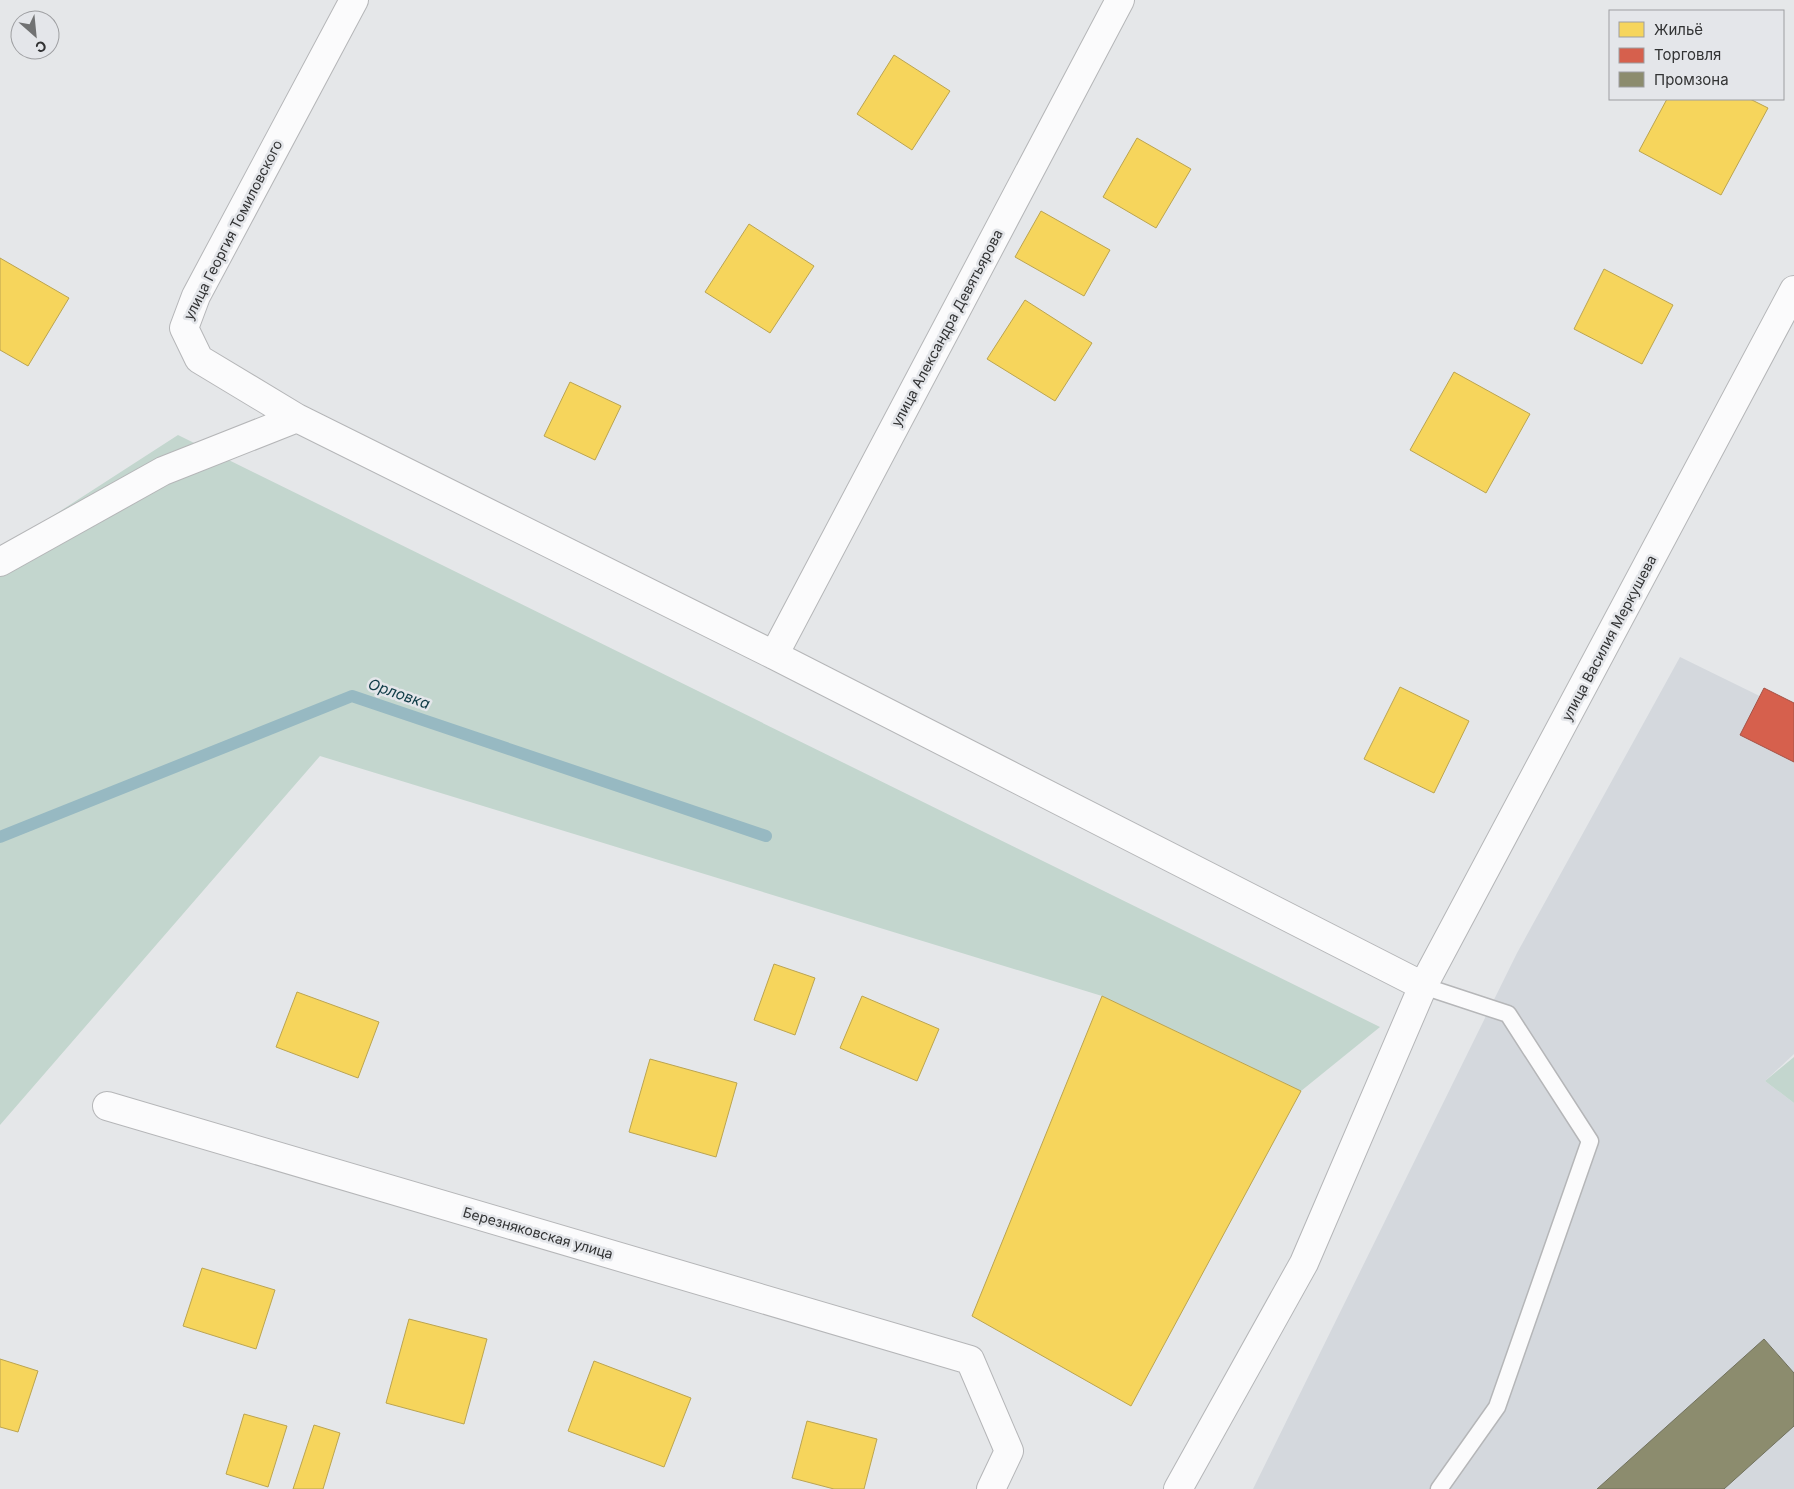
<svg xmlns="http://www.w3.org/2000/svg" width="1794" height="1489" viewBox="0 0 1794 1489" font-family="Inter,sans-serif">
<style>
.built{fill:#d4d8dd}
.green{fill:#c3d6ce}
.homes{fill:#f6d55c;stroke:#bba450}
.shops{fill:#d6604d;stroke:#a55246}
.industry{fill:#8c8c6e;stroke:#71715d}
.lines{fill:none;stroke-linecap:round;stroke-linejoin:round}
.stream{stroke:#97b9c2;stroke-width:12}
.service-casing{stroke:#b5b6b8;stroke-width:19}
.minor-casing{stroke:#b5b6b8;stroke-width:30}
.service{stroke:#fbfbfc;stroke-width:16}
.minor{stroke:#fbfbfc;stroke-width:28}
.labels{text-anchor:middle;stroke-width:5;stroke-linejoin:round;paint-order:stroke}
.street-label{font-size:14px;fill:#323334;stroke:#e4e6ea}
.water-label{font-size:15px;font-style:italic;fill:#0f3b46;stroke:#e4e6ea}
</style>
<rect width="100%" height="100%" fill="#e5e7e9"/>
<!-- built -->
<path class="built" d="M1680 657 1794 713V1054L1765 1081 1794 1103V1489H1253L1517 953Z"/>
<!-- green -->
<path class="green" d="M178 435 1380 1027 1301 1091 1102 996 320 756 0 1125V550Z
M1794 1057V1103L1765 1081Z"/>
<!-- homes -->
<path class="homes" d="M894 55 950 91 912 150 857 114Z
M1667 99H1750L1768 108 1721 195 1639 151Z
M1137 138 1191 169 1156 228 1103 197Z
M1041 211 1110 250 1084 296 1015 257Z
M749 224 814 266 770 333 705 292Z
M0 258 69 298 28 366 0 350Z
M1604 269 1673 305 1642 364 1574 329Z
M1025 300 1092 343 1055 401 987 359Z
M1454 372 1530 414 1486 493 1410 450Z
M570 382 621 406 595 460 544 436Z
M1400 687 1469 721 1434 793 1364 759Z
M774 964 815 978 795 1035 754 1020Z
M297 992 379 1022 358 1078 276 1047Z
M862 996 939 1029 917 1081 840 1048Z
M1102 996 1301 1091 1131 1406 972 1316Z
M650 1059 737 1083 716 1157 629 1132Z
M202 1268 275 1290 256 1349 183 1326Z
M409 1319 487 1339 464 1424 386 1403Z
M0 1359 38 1371 18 1432 0 1427Z
M594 1361 691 1398 664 1467 568 1431Z
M244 1414 287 1426 268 1487 226 1474Z
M807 1421 877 1439 864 1489H834L792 1478Z
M314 1425 340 1433 323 1489H293Z"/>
<!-- shops -->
<path class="shops" d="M1764 688 1794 703V762L1740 735Z"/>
<!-- industry -->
<path class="industry" d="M1764 1339 1794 1373V1426L1724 1489H1597Z"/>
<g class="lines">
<!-- stream -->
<path class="stream" d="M0 837 352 696 766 836"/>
<!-- service casing -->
<g class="service-casing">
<path id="service" d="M1423 986 1508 1014 1590 1141 1497 1407 1439 1489"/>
</g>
<!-- minor casing -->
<g class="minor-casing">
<path id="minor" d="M297 418 199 359 184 328 196 296 354 0
M0 562 163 471 297 418 774 655 1423 986
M774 655 1120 0
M107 1106 970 1360 1009 1451 991 1489
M1178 1489 1304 1263 1423 986 1794 290"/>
</g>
<!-- service -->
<use href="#service" class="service"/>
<!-- minor -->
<use href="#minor" class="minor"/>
</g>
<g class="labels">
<!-- street labels -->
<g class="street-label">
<text transform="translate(233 230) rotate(-63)" y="5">улица Георгия Томиловского</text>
<text transform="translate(947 328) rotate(-62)" y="5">улица Александра Девятьярова</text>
<text transform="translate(1609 638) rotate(-62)" y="5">улица Василия Меркушева</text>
<text transform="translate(538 1233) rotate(16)" y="5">Березняковская улица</text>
</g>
<!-- water labels -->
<g class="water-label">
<text transform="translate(399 694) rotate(19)" y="5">Орловка</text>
</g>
</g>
<!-- legend -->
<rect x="1609" y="10" width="175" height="90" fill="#e4e6ea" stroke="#9d9ea1"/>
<rect x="1619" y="22" width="25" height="15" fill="#f6d55c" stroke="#9d9ea1"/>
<text x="1654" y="35" font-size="15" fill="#323334">Жильё</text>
<rect x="1619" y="48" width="25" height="15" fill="#d6604d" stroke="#9d9ea1"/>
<text x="1654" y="60" font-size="15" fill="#323334">Торговля</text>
<rect x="1619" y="72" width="25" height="15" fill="#8c8c6e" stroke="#9d9ea1"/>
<text x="1654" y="85" font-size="15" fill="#323334">Промзона</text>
<!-- north arrow -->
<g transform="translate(35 35) rotate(153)"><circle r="24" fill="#e4e6ea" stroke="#9d9ea1"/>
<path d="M0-4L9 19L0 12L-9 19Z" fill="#717273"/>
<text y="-8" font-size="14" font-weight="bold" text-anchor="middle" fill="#323334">С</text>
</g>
</svg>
